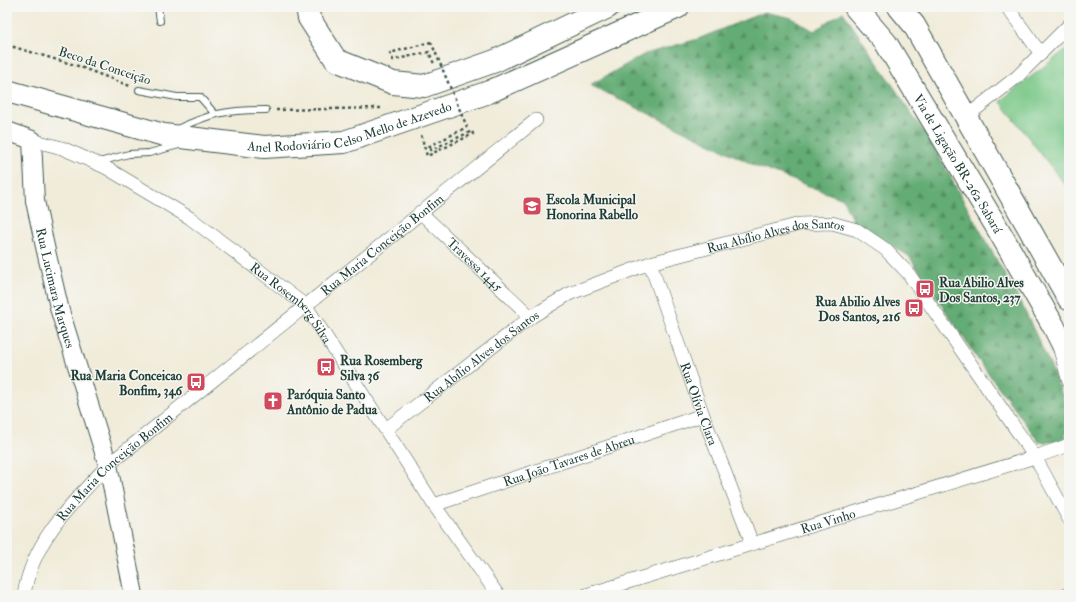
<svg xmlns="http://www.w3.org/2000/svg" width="1076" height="602" viewBox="0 0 1076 602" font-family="'IM FELL Double Pica',serif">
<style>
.forest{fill:url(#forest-firs);stroke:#417454}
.pitch{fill:#7ac888;stroke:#4c825e}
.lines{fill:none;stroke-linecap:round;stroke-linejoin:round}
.lane-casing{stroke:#3e574d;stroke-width:8}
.street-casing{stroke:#3e574d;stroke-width:14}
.secondary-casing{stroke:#3e574d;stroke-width:20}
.highway-casing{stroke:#3e574d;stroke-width:24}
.path{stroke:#3e574d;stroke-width:2.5;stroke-dasharray:3 3;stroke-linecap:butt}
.lane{stroke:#fff;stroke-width:6}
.street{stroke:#fff;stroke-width:13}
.secondary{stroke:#fff;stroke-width:18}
.highway{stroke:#fff;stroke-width:22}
.path-bridge{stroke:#3e574d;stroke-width:2.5;stroke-dasharray:3 3;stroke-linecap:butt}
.labels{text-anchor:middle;stroke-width:3;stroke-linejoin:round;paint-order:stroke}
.street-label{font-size:13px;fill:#1f3d34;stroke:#f6f6f2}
.poi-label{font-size:13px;font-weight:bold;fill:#1f3d34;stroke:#f6f6f2;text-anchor:start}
</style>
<defs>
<pattern id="forest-firs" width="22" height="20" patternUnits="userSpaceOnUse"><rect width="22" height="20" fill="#63ac74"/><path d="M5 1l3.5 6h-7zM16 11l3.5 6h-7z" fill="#518d60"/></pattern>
</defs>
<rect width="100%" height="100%" fill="#f6f6f2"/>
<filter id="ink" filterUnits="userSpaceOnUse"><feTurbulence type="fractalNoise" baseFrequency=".025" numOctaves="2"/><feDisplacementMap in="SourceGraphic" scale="8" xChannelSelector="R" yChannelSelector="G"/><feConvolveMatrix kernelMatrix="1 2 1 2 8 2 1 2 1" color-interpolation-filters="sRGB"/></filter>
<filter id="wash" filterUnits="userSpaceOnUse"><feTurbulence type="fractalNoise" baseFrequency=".012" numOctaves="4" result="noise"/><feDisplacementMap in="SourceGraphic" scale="16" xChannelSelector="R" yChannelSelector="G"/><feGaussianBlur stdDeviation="0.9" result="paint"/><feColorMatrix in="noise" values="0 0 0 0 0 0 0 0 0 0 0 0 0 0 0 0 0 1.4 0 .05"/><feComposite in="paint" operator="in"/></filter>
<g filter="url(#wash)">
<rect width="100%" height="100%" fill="#f1ecda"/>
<!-- forest -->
<path class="forest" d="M764 12 792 18 814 31 843 12 929 139 1023 307 1051 367 1069 413V427L1062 442H1039L977 358 909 256 853 222 843 199 756 166 590 85 645 54 698 39Z"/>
<!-- pitch -->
<path class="pitch" d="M1069 47V190L1000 101Z"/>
</g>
<g filter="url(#ink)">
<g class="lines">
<!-- lane casing -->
<g class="lane-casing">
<path id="lane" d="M158 7 160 21
M139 90 177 97H200L214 113
M175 130C211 113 226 110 266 110
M99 162 129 154 149 153 179 145"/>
</g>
<!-- street casing -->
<g class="street-casing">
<g id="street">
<path d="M1007 7 1041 54"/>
<path d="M966 117 1018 76 1069 25"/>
<path id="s1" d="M32 140 62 148 105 167 190 218 306 306 434 505 498 595"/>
<path id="s2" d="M420 212 531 317"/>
<path id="s3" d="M650 263 703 415 752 543"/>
<path d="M1060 350 1069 382"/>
<path id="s4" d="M386 429 531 317 569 294 650 263 800 224 832 223 857 230 885 249 908 273 1035 457 1069 519"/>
<path id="s5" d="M434 505 703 415"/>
<path id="s6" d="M24 595C32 541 72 503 108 465L536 120"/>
<path id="s7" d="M586 595 1035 457 1069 445"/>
<path d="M1065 595 1069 594"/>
</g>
</g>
<!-- secondary casing -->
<g class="secondary-casing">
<g id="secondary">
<path id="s8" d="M7 131 32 140 35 201 46 251 60 311 108 465 134 595"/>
</g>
</g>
<!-- highway casing -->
<g class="highway-casing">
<g id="highway">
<path d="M307 7 309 18 336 60 393 83 424 86 495 61 608 7"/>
<path id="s9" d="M855 7 886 43 995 224 1053 325 1069 357"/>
<path d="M899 7 914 25 1069 299"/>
<path id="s10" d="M7 91 164 135 264 147 344 142 489 92 678 7"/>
</g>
</g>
<!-- path -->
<path class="path" d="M431 42 390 53 393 60 429 52 434 64
M7 45 78 66 130 86
M276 110 381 108
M421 135 427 156 473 134 472 131 431 150 428 147 467 127"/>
<!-- lane -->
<use href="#lane" class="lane"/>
<!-- street -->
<use href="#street" class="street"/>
<!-- secondary -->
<use href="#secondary" class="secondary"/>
<!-- highway -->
<use href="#highway" class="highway"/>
<!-- path-bridge -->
<path class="path-bridge" d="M431 42 467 127"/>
</g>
</g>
<!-- icons -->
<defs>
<g id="school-square" transform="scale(1)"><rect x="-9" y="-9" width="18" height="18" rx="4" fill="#d1495b" stroke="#f6f6f2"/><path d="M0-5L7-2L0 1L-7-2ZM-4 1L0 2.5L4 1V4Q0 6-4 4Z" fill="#fff"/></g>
<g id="bus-square" transform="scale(1)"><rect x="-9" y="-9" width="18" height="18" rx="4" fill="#d1495b" stroke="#f6f6f2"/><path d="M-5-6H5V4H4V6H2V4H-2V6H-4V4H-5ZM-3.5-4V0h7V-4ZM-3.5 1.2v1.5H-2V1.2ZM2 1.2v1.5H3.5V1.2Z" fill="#fff"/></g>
<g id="church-square" transform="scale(1)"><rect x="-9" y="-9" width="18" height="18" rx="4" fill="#d1495b" stroke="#f6f6f2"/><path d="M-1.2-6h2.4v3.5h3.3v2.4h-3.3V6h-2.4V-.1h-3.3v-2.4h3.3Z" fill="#fff"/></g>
</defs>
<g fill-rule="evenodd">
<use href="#school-square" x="532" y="206"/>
<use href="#bus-square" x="925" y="289"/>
<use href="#bus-square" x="914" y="308"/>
<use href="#bus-square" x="326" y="367"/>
<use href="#bus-square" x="196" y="382"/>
<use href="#church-square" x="273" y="401"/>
</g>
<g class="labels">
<!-- street labels -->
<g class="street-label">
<text transform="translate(105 65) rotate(18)" y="5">Beco da Conceição</text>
<text dy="5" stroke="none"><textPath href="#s10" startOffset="352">Anel Rodoviário Celso Mello de Azevedo</textPath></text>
<text dy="5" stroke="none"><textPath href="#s9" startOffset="188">Via de Ligação BR-262 Sabará</textPath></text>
<text dy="5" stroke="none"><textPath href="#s4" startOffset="444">Rua Abílio Alves dos Santos</textPath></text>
<text dy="5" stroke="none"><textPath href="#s6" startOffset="509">Rua Maria Conceição Bonfim</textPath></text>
<text dy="5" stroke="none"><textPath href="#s2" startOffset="76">Travessa 1445</textPath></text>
<text dy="5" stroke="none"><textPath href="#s8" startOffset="177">Rua Lucimara Marques</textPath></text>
<text dy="5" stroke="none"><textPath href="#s1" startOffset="310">Rua Rosemberg Silva</textPath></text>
<text dy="5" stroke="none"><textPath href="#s4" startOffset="120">Rua Abílio Alves dos Santos</textPath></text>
<text dy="5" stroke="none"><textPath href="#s3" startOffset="149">Rua Olívia Clara</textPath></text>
<text dy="5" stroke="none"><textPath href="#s5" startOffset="142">Rua João Tavares de Abreu</textPath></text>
<text dy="5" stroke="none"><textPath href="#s6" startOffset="161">Rua Maria Conceição Bonfim</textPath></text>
<text dy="5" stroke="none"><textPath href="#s7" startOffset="253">Rua Vinho</textPath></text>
</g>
<!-- poi labels -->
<g class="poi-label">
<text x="546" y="204">Escola Municipal<tspan x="546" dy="15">Honorina Rabello</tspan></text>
<text x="939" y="287">Rua Abilio Alves<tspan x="939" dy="15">Dos Santos, 237</tspan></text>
<text x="900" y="306" text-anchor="end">Rua Abilio Alves<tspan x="900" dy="15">Dos Santos, 216</tspan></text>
<text x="340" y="365">Rua Rosemberg<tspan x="340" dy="15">Silva 36</tspan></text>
<text x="182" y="380" text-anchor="end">Rua Maria Conceicao<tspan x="182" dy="15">Bonfim, 346</tspan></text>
<text x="287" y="399">Paróquia Santo<tspan x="287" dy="15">Antônio de Padua</tspan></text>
</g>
</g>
<!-- margin -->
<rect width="1076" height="602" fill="none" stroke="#f6f6f2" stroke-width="24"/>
</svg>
